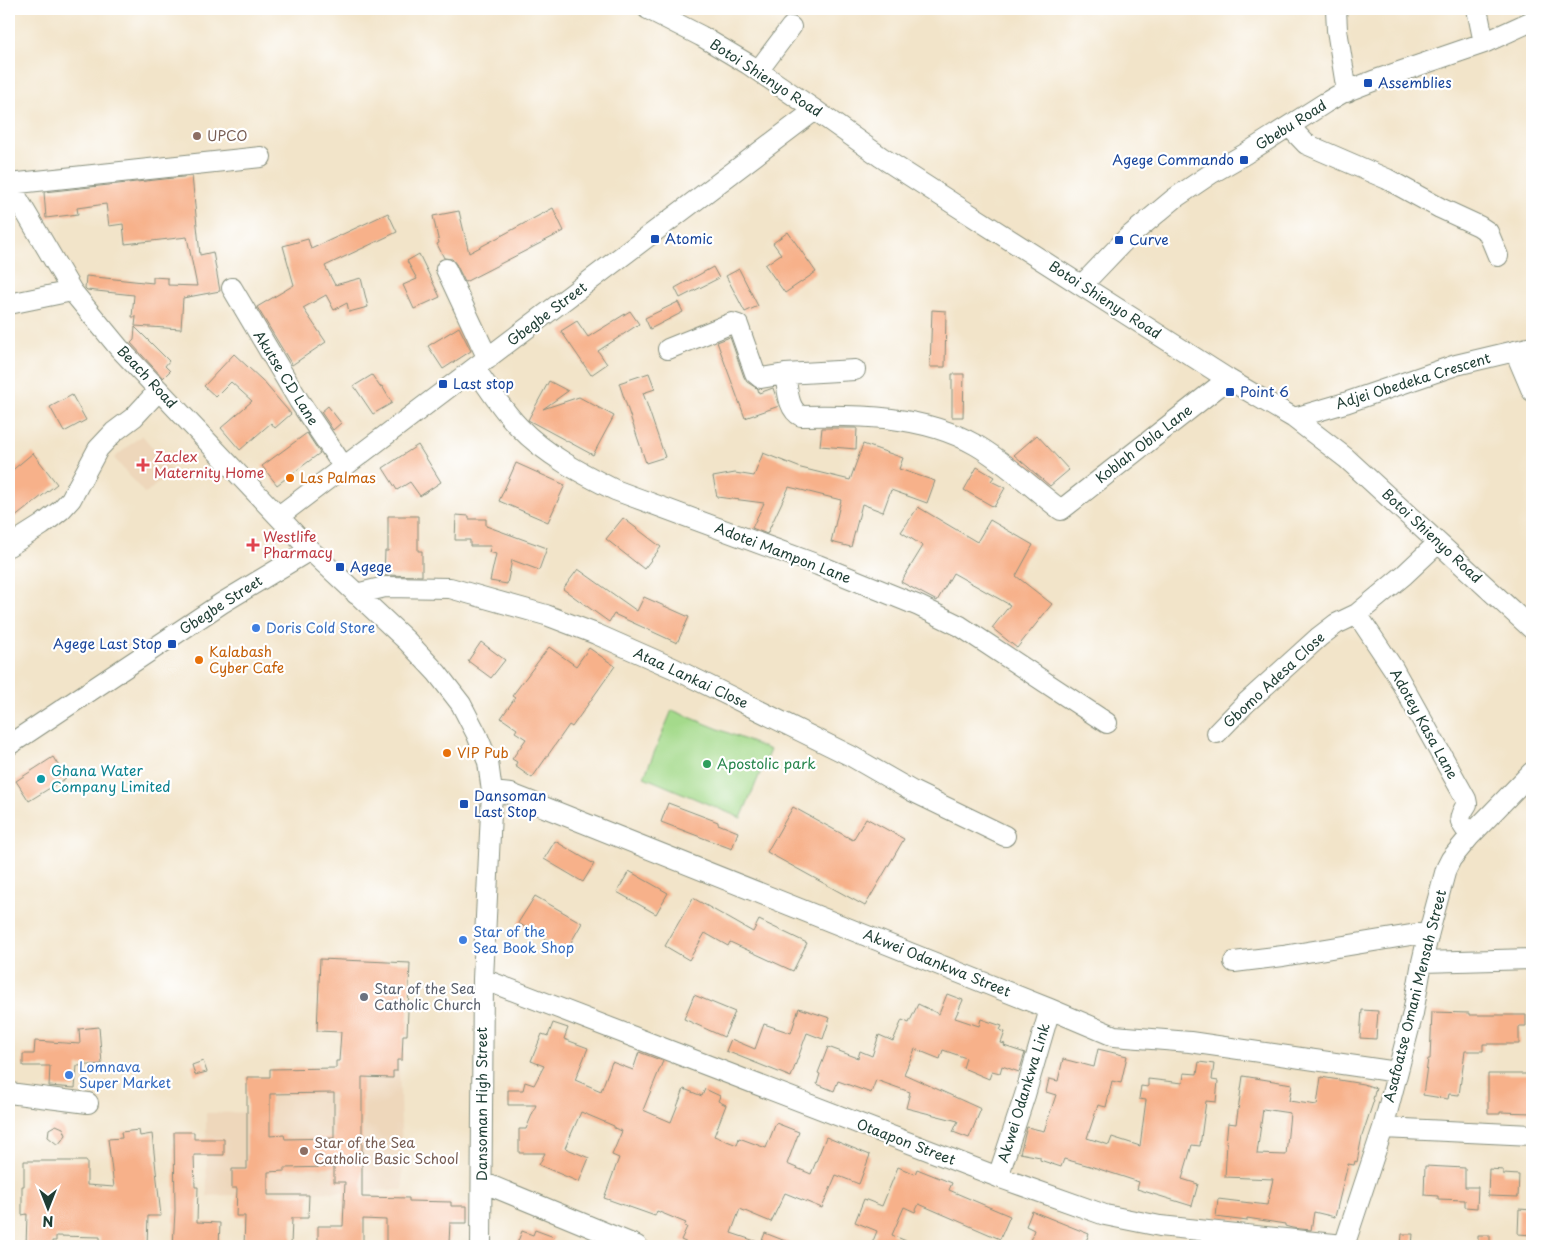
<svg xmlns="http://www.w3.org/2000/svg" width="1541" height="1255" viewBox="0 0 1541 1255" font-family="'Playpen Sans',sans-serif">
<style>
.built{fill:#eed7bb}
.green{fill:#a4da8b;stroke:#628c60}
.building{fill:#f7b18a;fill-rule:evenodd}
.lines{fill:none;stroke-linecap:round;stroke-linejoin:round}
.minor-casing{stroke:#88907e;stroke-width:22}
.minor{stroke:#fff;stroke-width:20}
.transit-dot{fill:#1a4fb4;stroke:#fff;stroke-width:2}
.education-dot{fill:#8d6e63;stroke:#fff;stroke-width:2}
.health-dot{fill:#e0444e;stroke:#fff;stroke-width:2}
.food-dot{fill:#e8710a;stroke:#fff;stroke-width:2}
.shop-dot{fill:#3f7fe0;stroke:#fff;stroke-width:2}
.leisure-dot{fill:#2e9e5b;stroke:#fff;stroke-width:2}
.culture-dot{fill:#0f9aa8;stroke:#fff;stroke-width:2}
.worship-dot{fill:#6b7280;stroke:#fff;stroke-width:2}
.labels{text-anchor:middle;stroke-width:4.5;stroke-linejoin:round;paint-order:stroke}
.street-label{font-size:14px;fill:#1f3d34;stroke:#fff}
.transit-label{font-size:14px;fill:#164399;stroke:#fff;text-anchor:start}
.education-label{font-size:14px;fill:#785e54;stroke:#fff;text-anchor:start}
.health-label{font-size:14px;fill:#be3a42;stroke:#fff;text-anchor:start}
.food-label{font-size:14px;fill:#c56008;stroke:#fff;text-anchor:start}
.shop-label{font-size:14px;fill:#366cbe;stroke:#fff;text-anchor:start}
.leisure-label{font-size:14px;fill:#27864d;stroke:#fff;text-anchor:start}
.culture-label{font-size:14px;fill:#0d838f;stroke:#fff;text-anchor:start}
.worship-label{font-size:14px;fill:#5b616d;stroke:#fff;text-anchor:start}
</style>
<rect width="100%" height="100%" fill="#fff"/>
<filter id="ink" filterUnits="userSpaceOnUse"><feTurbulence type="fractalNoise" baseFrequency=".02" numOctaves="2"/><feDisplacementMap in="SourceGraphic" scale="10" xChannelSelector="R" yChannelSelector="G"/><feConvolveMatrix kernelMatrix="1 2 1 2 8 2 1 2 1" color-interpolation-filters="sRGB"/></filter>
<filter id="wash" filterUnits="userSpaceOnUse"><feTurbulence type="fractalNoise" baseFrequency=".0096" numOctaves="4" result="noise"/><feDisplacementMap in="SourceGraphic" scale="20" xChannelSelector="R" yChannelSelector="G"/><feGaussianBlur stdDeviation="1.12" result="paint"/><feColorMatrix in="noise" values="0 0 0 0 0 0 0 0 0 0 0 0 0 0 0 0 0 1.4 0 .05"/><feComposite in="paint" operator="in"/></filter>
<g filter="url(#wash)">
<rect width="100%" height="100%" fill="#f2e4c9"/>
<!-- built -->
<path class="built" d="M142 435 172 471 145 494 114 458Z
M399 1064 403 1190 207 1196 206 1113 271 1112 270 1069Z"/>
<!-- green -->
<path class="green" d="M672 710 770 750 741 818 644 777Z"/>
<g id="blocks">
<!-- building -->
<path class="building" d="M192 176 200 255 213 252 220 291 183 298 181 329 135 326 136 317H132L134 295 87 290 85 288 86 276 153 283V277L168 278V285L197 286 187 237 125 244 123 224 109 226 106 204 77 208 78 214 46 218 44 192Z
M553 208 564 231 465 282 456 264 452 259 444 258 437 244 439 243 433 216 459 211 469 253Z
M388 213 397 232 325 266 335 285 361 278 368 307 349 312 347 303 334 310 326 295 303 308 326 342 292 365 257 307 294 285 283 246 308 239 311 249Z
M788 232 816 272 785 293 765 265 781 254 773 243Z
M419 254 440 297 414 309 403 285 417 279 407 261Z
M713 267 719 278 680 298 675 288Z
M739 269 758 306 745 312 726 276Z
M678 302 683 312 650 329 645 318Z
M932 310 946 311 945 367H930Z
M630 311 639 324 598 351 607 364 591 375 561 331 577 321 588 337Z
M135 327 169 361 165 366 170 371 163 378 131 343 134 340Z
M459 327 471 351 443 369 428 346Z
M730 337 744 377 747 382 758 389 759 393 773 388 779 406 745 418 717 342Z
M234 354 262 380 291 414 275 428 271 423 240 450 221 428 252 401 231 382 216 397 204 386Z
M649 373 655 389 643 393 665 457 646 463 619 383Z
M952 374H964L963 417H952Z
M372 375 380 387 382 386 392 403 373 414 354 386Z
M549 381 568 391 543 409 579 397 614 416 593 455 528 420Z
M72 395 86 420 64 432 50 407Z
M328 406 341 423 333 430 321 412Z
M822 428H857L856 449 820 446Z
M307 433 320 453 277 485 262 466Z
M1037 435 1069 470 1050 486 1014 455Z
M863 444 903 458 899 469 935 481 927 503 891 490 883 512 862 504 851 547 831 542 841 500 789 487 767 534 752 528 764 503 717 497 713 477 735 473 754 476 763 453 801 468 850 480Z
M418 445 441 482 420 496 410 482 397 490 383 468Z
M33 453 57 484 9 522V473Z
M516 463 565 485 548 522 499 501Z
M977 467 994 477 991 481 1005 488 994 507 964 490Z
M918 507 977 542 990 520 1033 545 1016 576 1052 604 1017 648 992 628 1010 605 953 573 937 601 901 582 923 546 901 532Z
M456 515 469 516V519H486V526L547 548 539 570 512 560 507 584 490 581 496 554 489 552 491 546H470V540H455Z
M388 516H418V551H422V576L384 575 385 551H388Z
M623 518 661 547 644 569 606 539Z
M578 569 637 611 644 597 689 617 677 643 614 614 609 622 563 589Z
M481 642 505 660 491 678 468 661Z
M549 647 576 666 589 648 615 666 572 727 569 725 532 778 515 766 517 762 512 759 526 739 515 732 517 729 501 718 515 698 512 696Z
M53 757 66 778 29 801 16 781Z
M668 803 718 822V824L738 832 732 849 661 822Z
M793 807 853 840 866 818 904 839 865 906 767 852Z
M555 841 594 864 583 882 544 859Z
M629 871 668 893 656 914 617 892Z
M535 896 582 923 566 951 518 923Z
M693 898 753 932 759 920 807 943 793 971 730 942 728 946 705 933 689 960 665 946Z
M320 959 410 963 407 1035H403L402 1060H397V1071H393V1078L362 1077V1197L409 1198V1201L451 1202V1206H467V1223H450L449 1243H442V1246H386V1220L363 1219V1246H318V1226H343L345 1182H334V1167L284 1168V1171L268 1172V1195H309L308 1218H292L291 1246H244L245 1216H236L237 1188H232V1169H247V1077H270V1069L336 1068V1061H339L341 1032 317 1031ZM334 1093V1138L285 1139 284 1135 270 1136V1094Z
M947 994 963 1000 955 1018 979 1026 981 1019 1002 1026 1000 1030 1005 1032 1001 1043 1005 1044 1004 1046 1025 1053 1019 1072 1002 1066 1000 1073 992 1071 989 1079 963 1068 966 1058 943 1050 940 1059 915 1049 904 1074 981 1109 969 1138 953 1132 958 1121 906 1108 910 1092 876 1080 871 1093 838 1081 834 1091 817 1084 820 1074 818 1073 828 1047 858 1058 860 1051 872 1056 879 1035 893 1041 902 1020 909 1023 918 1004 939 1014Z
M694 995 735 1012 724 1037 684 1019Z
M799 1008 830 1018 823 1039 807 1033 791 1077 726 1051 731 1039 755 1049 764 1024 791 1033Z
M1362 1010 1378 1011 1376 1039 1360 1038Z
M1432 1012 1469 1013V1015H1526V1026H1519V1044H1483V1051H1465L1459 1095 1449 1094 1448 1099 1423 1095 1428 1059H1430Z
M553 1023 568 1028 564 1039 588 1048 575 1080 601 1091 612 1062 633 1070 639 1052 663 1061 643 1110 671 1122 684 1089 702 1096 705 1089 720 1096 718 1101 726 1105 714 1136 737 1145 739 1138 766 1148 776 1123 799 1132 787 1164 811 1174 826 1137 870 1155 859 1184 836 1175 822 1208 785 1193 771 1222 740 1209 731 1233 761 1243 765 1233 798 1246H694L681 1240 687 1227 684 1226 686 1223 657 1211 655 1216 604 1198 619 1158 612 1155 622 1131 614 1128V1126L581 1112 565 1148 589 1158 579 1182 539 1165 545 1153H519V1129H526L536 1105H508V1090H523L525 1082 534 1085 544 1066 531 1061 542 1034 548 1036Z
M99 1027 102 1064 77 1066 75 1088 49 1086 50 1066H23V1054H34L35 1041 80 1044 79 1029Z
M1098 1049 1127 1056 1121 1083 1112 1081 1106 1107 1098 1105 1087 1138 1109 1145 1112 1137 1140 1146 1146 1100 1139 1099 1141 1086 1148 1087V1079L1183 1083 1184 1073 1197 1074 1199 1062 1214 1064 1212 1080 1218 1081 1216 1102 1206 1101 1200 1146 1192 1145 1182 1179 1198 1184 1192 1206 1137 1189 1139 1182 1090 1166 1064 1159 1061 1167 1040 1160V1157L1020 1153 1027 1127 1044 1131 1056 1095 1046 1092 1049 1079 1058 1081 1063 1059 1094 1067Z
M203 1061 207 1072 195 1075 192 1065Z
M1488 1074H1532V1113L1500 1112V1114H1488Z
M1243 1076 1292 1084 1289 1101 1317 1105 1321 1077 1363 1084 1376 1088 1373 1099 1374 1100 1362 1136 1357 1162 1355 1161 1354 1165 1348 1164 1335 1217 1314 1212 1311 1230 1292 1228 1285 1226V1224L1247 1218V1221L1216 1217 1218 1199 1267 1205 1273 1179 1225 1177 1227 1143H1226L1228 1123 1236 1124ZM1263 1109 1290 1113 1286 1155 1257 1154Z
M56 1125 63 1128 66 1135 58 1145 48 1137 49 1129Z
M139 1130 140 1136 152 1134 161 1216H148L147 1246H105V1243H100V1237L56 1236V1241H52V1246H26L27 1214 22 1215V1186H24V1161H87V1185L114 1187 108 1139 122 1138 121 1132Z
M174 1132H194V1139H224V1155H194L195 1187H198L197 1222 220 1223 219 1246H173L175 1211Z
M1425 1166 1465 1168V1187H1478L1477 1208 1465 1207V1200L1438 1199V1196L1424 1195Z
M898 1167 915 1174 917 1169 952 1183 949 1190 1010 1216 1000 1239 919 1204 915 1212 904 1207 892 1235 918 1246H871L877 1231 855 1222 864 1199 882 1206Z
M1489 1169 1503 1170V1174L1519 1175 1518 1197 1488 1196Z
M1519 1209 1532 1210V1235L1518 1234Z
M1032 1211 1089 1234 1084 1246H1028L1034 1230 1026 1226Z
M535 1230 554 1237 552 1243 559 1246H516L522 1231 533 1235Z
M1402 1234H1413L1412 1246H1401Z
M1478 1235H1490V1246H1478Z"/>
</g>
</g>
<g filter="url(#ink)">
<use href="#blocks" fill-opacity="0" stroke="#88907e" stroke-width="1"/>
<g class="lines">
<!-- minor casing -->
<g class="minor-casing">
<path id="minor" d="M648 9 701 36 748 64 815 110 881 157 960 208 1228 379 1294 418 1346 458 1532 629
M1336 9 1337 30 1347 92
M1477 9 1484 43
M758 71 791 27
M1289 126 1306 144 1387 179 1440 208 1479 226 1488 232 1498 256
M9 184 72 291 119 348 310 550 407 641 437 673 461 704 477 735 488 762 492 792 483 979 481 1246
M9 184 261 157
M446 269 488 359
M1082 285 1126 239 1175 198 1212 173 1245 154 1325 103 1342 93 1373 81 1484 43 1532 21
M232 288 299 401 343 466
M9 304 72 291
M668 349 732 323 738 325 755 373 761 378 785 374C788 388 787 409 801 416 861 415 923 415 976 445 1007 463 1033 489 1061 510L1228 379
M1515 351 1532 391
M475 369C489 388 502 410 519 427 546 455 581 473 615 490L818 565 919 606 960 626 1107 723
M785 374 855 370
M1294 418 1345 403 1456 365 1532 347
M279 516 815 110
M9 546 42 525 61 510 71 499 98 449 114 432 134 417 159 390
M356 594 385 587 450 588 546 615 596 634 673 668 851 756 912 791 1005 836
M1357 614 1393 668 1466 799 1467 804C1456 821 1460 820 1470 836
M1217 733 1246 703 1319 637 1336 624 1357 614 1404 575 1438 543
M9 745 222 603 310 550
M492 792 511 794 529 801 1050 1009 1114 1036 1190 1042 1397 1072
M1234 962 1283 956 1429 932
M1422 962 1532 959
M483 979 998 1177 1105 1215 1160 1226 1344 1245
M9 1093 88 1103
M1383 1128 1532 1135
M998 1177 1025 1095 1050 1009
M482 1182 637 1246
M1344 1246 1383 1128 1413 1013 1422 962 1429 932 1446 869 1451 859 1470 836 1532 772"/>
</g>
<!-- minor -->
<use href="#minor" class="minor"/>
</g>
</g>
<!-- markers -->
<g class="transit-dot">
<rect x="1363" y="78" width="10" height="10" rx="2.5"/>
<rect x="1239" y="155" width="10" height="10" rx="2.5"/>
<rect x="650" y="234" width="10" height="10" rx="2.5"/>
<rect x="1114" y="235" width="10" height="10" rx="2.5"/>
<rect x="438" y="379" width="10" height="10" rx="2.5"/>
<rect x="1225" y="387" width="10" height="10" rx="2.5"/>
<rect x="335" y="562" width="10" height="10" rx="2.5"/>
<rect x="167" y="639" width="10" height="10" rx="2.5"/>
<rect x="459" y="799" width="10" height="10" rx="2.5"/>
</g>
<g class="education-dot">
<circle cx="197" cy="136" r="5"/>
<circle cx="304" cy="1151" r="5"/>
</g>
<g class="health-dot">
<path d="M140.5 457.5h5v5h5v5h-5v5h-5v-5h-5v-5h5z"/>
<path d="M250.5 537.5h5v5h5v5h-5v5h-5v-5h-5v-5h5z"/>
</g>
<g class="food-dot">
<circle cx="290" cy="478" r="5"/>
<circle cx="199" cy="660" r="5"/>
<circle cx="447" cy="753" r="5"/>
</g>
<g class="shop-dot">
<circle cx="256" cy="628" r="5"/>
<circle cx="463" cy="940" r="5"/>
<circle cx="69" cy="1075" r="5"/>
</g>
<circle class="leisure-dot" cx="707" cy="764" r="5"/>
<circle class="culture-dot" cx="41" cy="779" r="5"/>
<circle class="worship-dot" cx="364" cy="997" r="5"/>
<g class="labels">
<!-- street labels -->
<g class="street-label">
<text transform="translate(766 78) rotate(33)" y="5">Botoi Shienyo Road</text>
<text transform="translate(1291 125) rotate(-32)" y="5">Gbebu Road</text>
<text transform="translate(1105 300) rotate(33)" y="5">Botoi Shienyo Road</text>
<text transform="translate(547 314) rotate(-37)" y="5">Gbegbe Street</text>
<text transform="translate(147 377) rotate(47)" y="5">Beach Road</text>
<text transform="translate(286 378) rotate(58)" y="5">Akutse CD Lane</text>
<text transform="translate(1413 381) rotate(-17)" y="5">Adjei Obedeka Crescent</text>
<text transform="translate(1144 444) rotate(-38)" y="5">Koblah Obla Lane</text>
<text transform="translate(1432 536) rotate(43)" y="5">Botoi Shienyo Road</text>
<text transform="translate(783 553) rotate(21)" y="5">Adotei Mampon Lane</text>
<text transform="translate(221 605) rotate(-33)" y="5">Gbegbe Street</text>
<text transform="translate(691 678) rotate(25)" y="5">Ataa Lankai Close</text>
<text transform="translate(1274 680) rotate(-43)" y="5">Gbomo Adesa Close</text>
<text transform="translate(1424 724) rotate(61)" y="5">Adotey Kasa Lane</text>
<text transform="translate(937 963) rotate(22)" y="5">Akwei Odankwa Street</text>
<text transform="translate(1415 996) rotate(-76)" y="5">Asafoatse Omani Mensah Street</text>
<text transform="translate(1024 1093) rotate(-73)" y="5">Akwei Odankwa Link</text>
<text transform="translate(482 1104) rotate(-90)" y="5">Dansoman High Street</text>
<text transform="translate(906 1142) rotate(21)" y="5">Otaapon Street</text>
</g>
<!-- transit labels -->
<g class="transit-label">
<text x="1378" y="88">Assemblies</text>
<text x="1234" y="165" text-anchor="end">Agege Commando</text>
<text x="665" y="244">Atomic</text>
<text x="1129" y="245">Curve</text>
<text x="453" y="389">Last stop</text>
<text x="1240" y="397">Point 6</text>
<text x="350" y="572">Agege</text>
<text x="162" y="649" text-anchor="end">Agege Last Stop</text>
<text x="474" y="801">Dansoman<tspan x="474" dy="16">Last Stop</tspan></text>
</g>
<!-- education labels -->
<g class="education-label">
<text x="207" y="141">UPCO</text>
<text x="314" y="1148">Star of the Sea<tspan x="314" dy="16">Catholic Basic School</tspan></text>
</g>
<!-- health labels -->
<g class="health-label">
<text x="154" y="462">Zaclex<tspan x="154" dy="16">Maternity Home</tspan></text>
<text x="263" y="542">Westlife<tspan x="263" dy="16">Pharmacy</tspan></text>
</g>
<!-- food labels -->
<g class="food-label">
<text x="300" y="483">Las Palmas</text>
<text x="209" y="657">Kalabash<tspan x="209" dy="16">Cyber Cafe</tspan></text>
<text x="457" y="758">VIP Pub</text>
</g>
<!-- shop labels -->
<g class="shop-label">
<text x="266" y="633">Doris Cold Store</text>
<text x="473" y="937">Star of the<tspan x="473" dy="16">Sea Book Shop</tspan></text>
<text x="79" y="1072">Lomnava<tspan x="79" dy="16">Super Market</tspan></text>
</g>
<!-- leisure labels -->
<g class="leisure-label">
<text x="717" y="769">Apostolic park</text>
</g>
<!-- culture labels -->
<g class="culture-label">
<text x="51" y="776">Ghana Water<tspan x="51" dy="16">Company Limited</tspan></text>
</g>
<!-- worship labels -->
<g class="worship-label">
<text x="374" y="994">Star of the Sea<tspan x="374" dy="16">Catholic Church</tspan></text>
</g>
</g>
<!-- margin -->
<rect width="1541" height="1255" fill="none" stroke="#fff" stroke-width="30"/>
<!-- north arrow -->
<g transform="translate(48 1208) rotate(180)" stroke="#ffffff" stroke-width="4" paint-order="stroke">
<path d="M0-4L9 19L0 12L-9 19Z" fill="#1f3d34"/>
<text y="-8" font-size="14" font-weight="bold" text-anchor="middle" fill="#1f3d34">N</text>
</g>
</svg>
